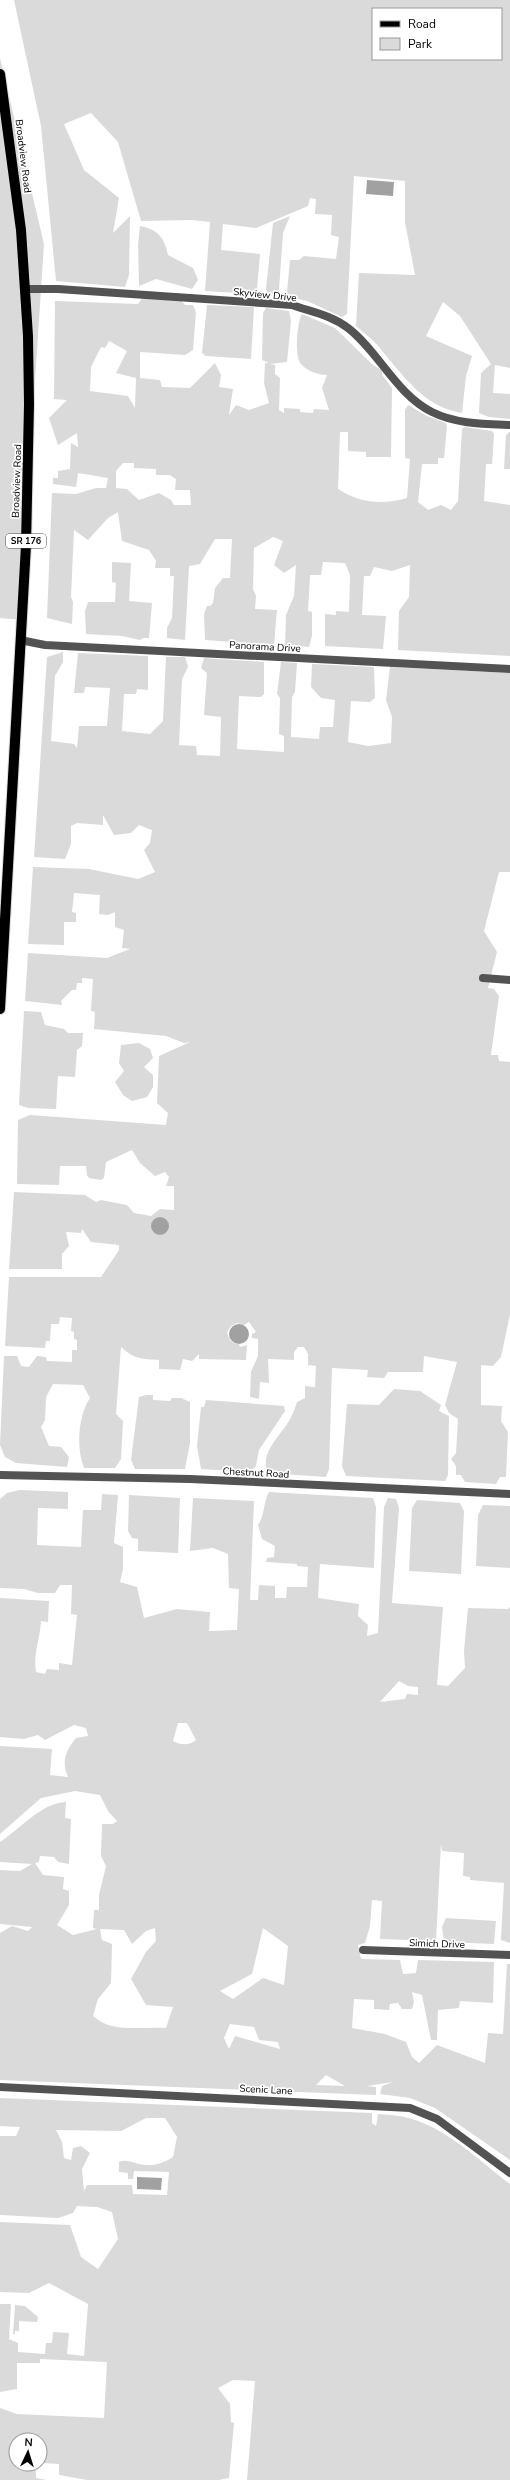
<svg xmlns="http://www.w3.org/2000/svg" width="510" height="2480" viewBox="0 0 510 2480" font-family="'Nunito Sans',sans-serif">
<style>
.green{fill:#dadada;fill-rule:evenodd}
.water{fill:#a1a1a1}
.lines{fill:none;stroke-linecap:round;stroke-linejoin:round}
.primary-casing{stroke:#dbdbdb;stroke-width:12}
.minor{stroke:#535353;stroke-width:8}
.tertiary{stroke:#535353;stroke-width:8}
.primary{stroke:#000;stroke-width:10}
.labels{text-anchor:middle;stroke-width:3.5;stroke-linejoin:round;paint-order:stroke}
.shield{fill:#fff;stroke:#4c4c4c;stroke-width:1}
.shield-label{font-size:9px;font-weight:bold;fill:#000}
.street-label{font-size:10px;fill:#000;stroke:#fff}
</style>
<rect width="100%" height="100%" fill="#fff"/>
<!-- green -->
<path class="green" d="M14 0H510V368L495 365 493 393 510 394V419L489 417 479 413 481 373 491 364 460 316 443 302 426 336 472 356 466 376 462 413C425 407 406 379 383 352 376 342 365 334 356 326L359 273 415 275 405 222V181L354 176 347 314 342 317 307 301 289 297 287 292 290 260H299L304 256 336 259 339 237 331 235 332 215 315 214 316 199 310 198 308 206 256 228 223 224 221 250 260 254 257 289 254 294 205 291 210 222 191 220 141 221 118 142 91 113 64 124 84 170 119 198 113 233 130 216 129 275 125 287 56 281 41 126ZM373 9H501V59H373Z
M0 58 44 244 28 487 22 620 0 618Z
M290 216 283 233 279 290 275 295H268L266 289 273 223Z
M140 226C158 229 165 239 168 255L193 268 198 280 192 289 156 279 139 286 138 244Z
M147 291C159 292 178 294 185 305H193L196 312 193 350 185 355 140 352V378L160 380 162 387 190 388 215 363 221 375 219 387 233 389 229 415 236 405 249 410 269 403 264 383 265 363H269L262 360 263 313 266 308 289 311 291 321 287 362 270 364 275 365V374L280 378 279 410 284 413V408L300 409V412L313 413 314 409 329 410 322 388 327 375C318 375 307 371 301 364 294 357 297 322 302 314L335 328 373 365 382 370V375L392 388 391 457H366V452L348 451V432H340L338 489C359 503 383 505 407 498L410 459 405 458V410L408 405 427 416 446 423 447 427 444 458H438V464H422L418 502 428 510 441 505 451 510 458 501 462 429 464 427 492 431 494 434 492 464H486L484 501 510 505V656L398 650 399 611 409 597 410 565 392 571 374 567 370 576H364L362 615 386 616 383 649 325 646V614L336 615V611L349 612 350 575 345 563 323 562 321 575H310L308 611 312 612V636L309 647 285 645 286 615 294 596 296 565 284 573 274 565 283 541 273 537 254 548 253 589 256 596 255 609 277 610 274 645 205 640 204 614 207 606H210L213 603 215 588 223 578H230L232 539H215L200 564 189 566 185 640 167 638V628L172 618 174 576H170V568H155L156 561 149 550 122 541 118 512 108 518 88 540 74 530 71 597 73 602 72 624 47 618 52 493 76 494 96 488H106L108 478 78 473 76 487 53 484V478H58V471L70 469 71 443 78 447 77 433 58 445 49 418 67 400 54 399 55 301 138 304ZM109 341 127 351 116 373 136 378 135 408 128 396 90 391 91 367 101 347 105 348ZM123 463H134V468L156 469V475H170L176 479 175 490H190L191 505H174L171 500 159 493 139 500 127 489 116 488V471Z
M207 305 254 307 251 359 206 356 202 353Z
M509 432H510V469H504L506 435Z
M112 562 131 563 129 601 152 603 149 638H143L140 640 122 636 86 634 85 611 88 602H115L116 583 112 582Z
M63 652V662L55 676 51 741 74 744 77 748 79 726H107L110 688 85 687 84 693H74L78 653 148 656V690L137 689 136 694H124L122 731 150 734 163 721 166 657H185L188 667 182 679 179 745 196 746 197 755 220 756 221 717 204 715 207 673 201 668 204 658 264 662V694L261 697 239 696 237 749 284 752V736L279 734 280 698 277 694 281 662 297 663 295 692 292 697 291 737 319 739 320 727H333L335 700 321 698 311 687 312 664 374 667 375 698 370 702 351 701 348 742 368 746 391 743 392 717 386 700 390 667 510 673V872H499L484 931 497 952 488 988 494 989 499 996 491 1055H498L499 1061 510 1062V1314L501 1357 493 1366 481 1365V1405L502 1406 501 1421 508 1432 506 1477H500L496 1484 465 1482 461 1475H456V1466L451 1459 456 1453 458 1419 449 1413 445 1405 457 1362 424 1356 423 1372H388L384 1378 367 1377 368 1370 332 1368 329 1469 326 1477 268 1473C259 1452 281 1436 290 1419 293 1414 295 1408 297 1402L305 1398V1386L315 1387 316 1366 308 1365V1354L304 1347H298L294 1352V1360L268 1359 269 1383 260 1382 259 1399 250 1397 251 1372 258 1356V1339L252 1338V1334L256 1332 249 1322 244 1325 237 1323 231 1326 227 1332C229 1339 231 1344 239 1344L240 1347 247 1345 246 1360 199 1359V1354L192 1361 183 1359 180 1370 159 1369V1360C141 1359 134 1359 121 1347L116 1414 123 1421 121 1459 115 1468H84C76 1448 78 1416 90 1398L83 1385 53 1384 46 1397 45 1420 41 1427 49 1446 61 1447 69 1457 67 1467 16 1463 5 1457 0 1445 4 1356H17L21 1366 29 1367 37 1356 46 1357 47 1361 72 1362V1350H77V1340L74 1339V1332L71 1331 72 1318 60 1317 59 1324H51L50 1341H46L45 1348 5 1346 9 1277H101L119 1250V1245L91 1242 82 1229 81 1233 66 1232 69 1246 62 1254V1269H9L14 1192 85 1195 96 1202 101 1200 127 1205 134 1213 151 1216 160 1209 174 1210V1186H166L169 1177 165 1172 155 1176 140 1163 132 1150 106 1162 104 1178 101 1180 89 1178 87 1175 86 1166H60L59 1185 17 1184 18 1120 30 1115 166 1125 168 1113 157 1103 159 1056 190 1042 184 1043 166 1036 94 1029 95 1012 91 1011 93 979 82 978V983H77L76 990H72L61 1001 62 1005 25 1001 28 953 107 958 130 949 122 948 124 930 115 927V912L108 915 99 914 100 895 74 893 72 912 76 913V922H64V945L28 944 33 867 89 869 138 879 155 872 144 850 150 843 152 830 139 825 131 833 114 835 103 815V825L77 823 71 826V844L65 859 34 857 47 657Z
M24 1011 41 1012 45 1025 64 1029 68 1033H83L82 1046 77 1050 75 1077 58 1076 56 1109 28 1108 19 1105Z
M139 1043 150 1049 153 1058 144 1067 153 1075V1087L147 1097 132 1101 123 1095 115 1082 124 1071 119 1063 121 1045Z
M394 1389 420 1391 441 1405 439 1411 449 1416 448 1475 445 1481 346 1476 342 1466 347 1404 379 1405Z
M146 1395H153V1400L170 1401 172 1398H181L190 1402V1443L185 1469H135L131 1460 139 1397Z
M206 1400 284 1406 285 1411 259 1450 256 1466 250 1472 201 1469 197 1446 201 1407H204Z
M20 1490 68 1492V1509L38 1508 37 1545 81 1547 83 1510H101L102 1494 118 1495 114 1543 123 1547V1569L120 1582 137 1587 144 1618 177 1609 210 1612 209 1631 237 1630 239 1589 229 1588 228 1554 213 1548 190 1551 193 1498 254 1501 250 1600H258L259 1585 275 1586V1598H286L287 1587H307L308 1567 297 1566V1564L266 1562 267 1558 274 1557 275 1546 262 1539 258 1525C265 1515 263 1503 269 1492L373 1498 376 1507 374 1568 320 1564 318 1598 359 1604 358 1616 368 1625 367 1636 378 1633 384 1507 388 1498 396 1499 399 1508 392 1603 443 1607 437 1685 448 1686 465 1668 464 1651 468 1608 508 1609 510 1607V1943L501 1940 504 1883 470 1880V1877L463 1876 464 1853 442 1851 441 1843 436 1941 380 1939 382 1901 372 1900 370 1926 365 1943 358 1945 361 1959 400 1960 403 1974 416 1973 418 1960 494 1962 493 2003 460 2001 459 2008 438 2010 437 2040H431L422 1995 412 1992 414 2002 412 2009H402L398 2003 390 2004 389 2010 374 2009V2000L354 1999 352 2028 385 2034 406 2042 412 2057 419 2063 437 2045 485 2063 488 2033 503 2034 507 1964H510V2160L435 2108 410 2098 380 2094 382 2086 393 2082 367 2086 376 2087V2095L0 2080V1933L12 1926 28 1931 32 1927 0 1924V1870L20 1871 32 1864 0 1862V1842C20 1829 41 1803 66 1802L65 1818 71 1819 69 1864 58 1862 54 1857 40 1856 39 1862 35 1863 43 1875 64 1877 63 1889 69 1891V1905L57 1925 73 1935 97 1929 93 1928 94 1910H99V1895L106 1866 101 1856 102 1824H113L117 1821 108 1811 100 1795 75 1791 41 1798 0 1834V1746L52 1749 50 1775 68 1777C61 1762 66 1750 76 1738L88 1736 86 1728 74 1725 45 1740 38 1735 24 1739 0 1737V1598L49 1601 48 1622 41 1621C40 1639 33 1654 36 1672L45 1674 47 1669 59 1670V1663L72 1665 77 1615 71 1614 72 1585H60L55 1593H38L24 1589 0 1588V1499L7 1493ZM399 1681 408 1686 418 1687V1695L407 1694 405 1699 380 1702ZM178 1723H187L196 1740C189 1746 180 1745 173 1741ZM155 1928 156 1941 146 1952 131 1979 146 2005 173 2007 166 2028C141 2026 113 2034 93 2016L98 1999 111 1983 112 1944 102 1940 100 1929 124 1930 132 1944 146 1931ZM263 1928 288 1946 284 1985 263 1978 233 1999 220 1991 252 1974ZM230 2024 254 2027 259 2040 278 2042 280 2049 235 2036 229 2049 224 2038ZM326 2075 345 2086 316 2085Z
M129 1495 180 1498 178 1553 138 1551V1539L132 1538 128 1531Z
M417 1500 460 1503 464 1511 461 1574 409 1571 412 1508Z
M483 1505 510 1506V1568L476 1566 478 1515Z
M446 1918 496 1921 494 1944 444 1942 442 1927Z
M0 2098 372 2113V2123L376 2126 378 2114C392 2115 405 2116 418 2121 452 2133 482 2163 510 2184V2480H247L255 2381 233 2380 218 2388 230 2404 231 2422 234 2423 229 2478 219 2480H87L59 2475V2464L40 2463V2440H16V2464H36V2478L47 2480H0V2408L17 2414 104 2418 107 2362 40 2359V2363H17V2389L0 2392V2304H11L9 2339 18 2343V2352L45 2354 46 2343H52L53 2332 69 2333 67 2354 84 2356 88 2304 49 2283 29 2293 0 2292V2222L70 2225 81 2257 98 2269 118 2239 112 2212 97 2207 77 2206 73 2213 58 2218 0 2215V2136H16L20 2127 0 2126ZM146 2118H165L177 2137 173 2157C165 2162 156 2166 146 2165 136 2165 128 2158 119 2162V2172L128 2173V2179H133L134 2171 169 2172 167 2195 133 2194 132 2185H87L84 2191 82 2169 90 2153 81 2146 73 2148 71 2160 64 2158 62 2142 56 2130 121 2131Z
M15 2305 25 2306 38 2317 37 2322 19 2321V2331H15V2334H13Z"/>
<!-- water -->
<path class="water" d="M367 180 394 182 393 196 366 194Z
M151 1226a9 9 0 1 1 18 0a9 9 0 1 1-18 0Z
M229 1334a10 10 0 1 1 20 0a10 10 0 1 1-20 0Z
M137 2177 162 2178 161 2190 137 2189Z"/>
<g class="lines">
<!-- primary casing -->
<g class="primary-casing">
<path id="primary" d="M0 74 21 230 28 336 29 404 26 545 0 1009"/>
</g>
<!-- minor -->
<path class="minor" d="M25 289H58L292 305C312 312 331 315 348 328 379 352 396 394 432 412 456 424 484 424 510 425
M20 640 45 645 510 669
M483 978 510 980
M363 1950 510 1955
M0 2087 410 2108 437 2119 510 2173"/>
<!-- tertiary -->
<path class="tertiary" d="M0 1475 190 1479 510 1494"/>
<!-- primary -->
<use href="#primary" class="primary"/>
</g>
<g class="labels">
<!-- shield labels -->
<rect class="shield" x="6" y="534" width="40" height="14" rx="3"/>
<g class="shield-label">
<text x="26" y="544">SR 176</text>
</g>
<!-- street labels -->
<g class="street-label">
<text transform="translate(24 156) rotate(83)" y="4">Broadview Road</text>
<text transform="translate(265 294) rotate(6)" y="4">Skyview Drive</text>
<text transform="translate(16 481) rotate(-88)" y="4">Broadview Road</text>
<text transform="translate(265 646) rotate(3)" y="4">Panorama Drive</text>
<text transform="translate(256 1472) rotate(3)" y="4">Chestnut Road</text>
<text transform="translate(437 1943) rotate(2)" y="4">Simich Drive</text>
<text transform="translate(266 2089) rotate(3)" y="4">Scenic Lane</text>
</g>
</g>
<!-- legend -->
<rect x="372" y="8" width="130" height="52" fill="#ffffff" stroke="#999999"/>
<rect x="380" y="21" width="20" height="6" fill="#000000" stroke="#999999"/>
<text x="408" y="28" font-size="12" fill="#000000">Road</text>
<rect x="380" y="38" width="20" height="12" fill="#dadada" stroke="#999999"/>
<text x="408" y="48" font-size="12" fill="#000000">Park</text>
<!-- north arrow -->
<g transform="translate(28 2452) rotate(4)"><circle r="19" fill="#ffffff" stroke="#999999"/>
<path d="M0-3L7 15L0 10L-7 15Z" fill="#000000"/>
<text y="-6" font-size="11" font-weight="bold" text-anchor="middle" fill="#000000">N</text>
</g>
</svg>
